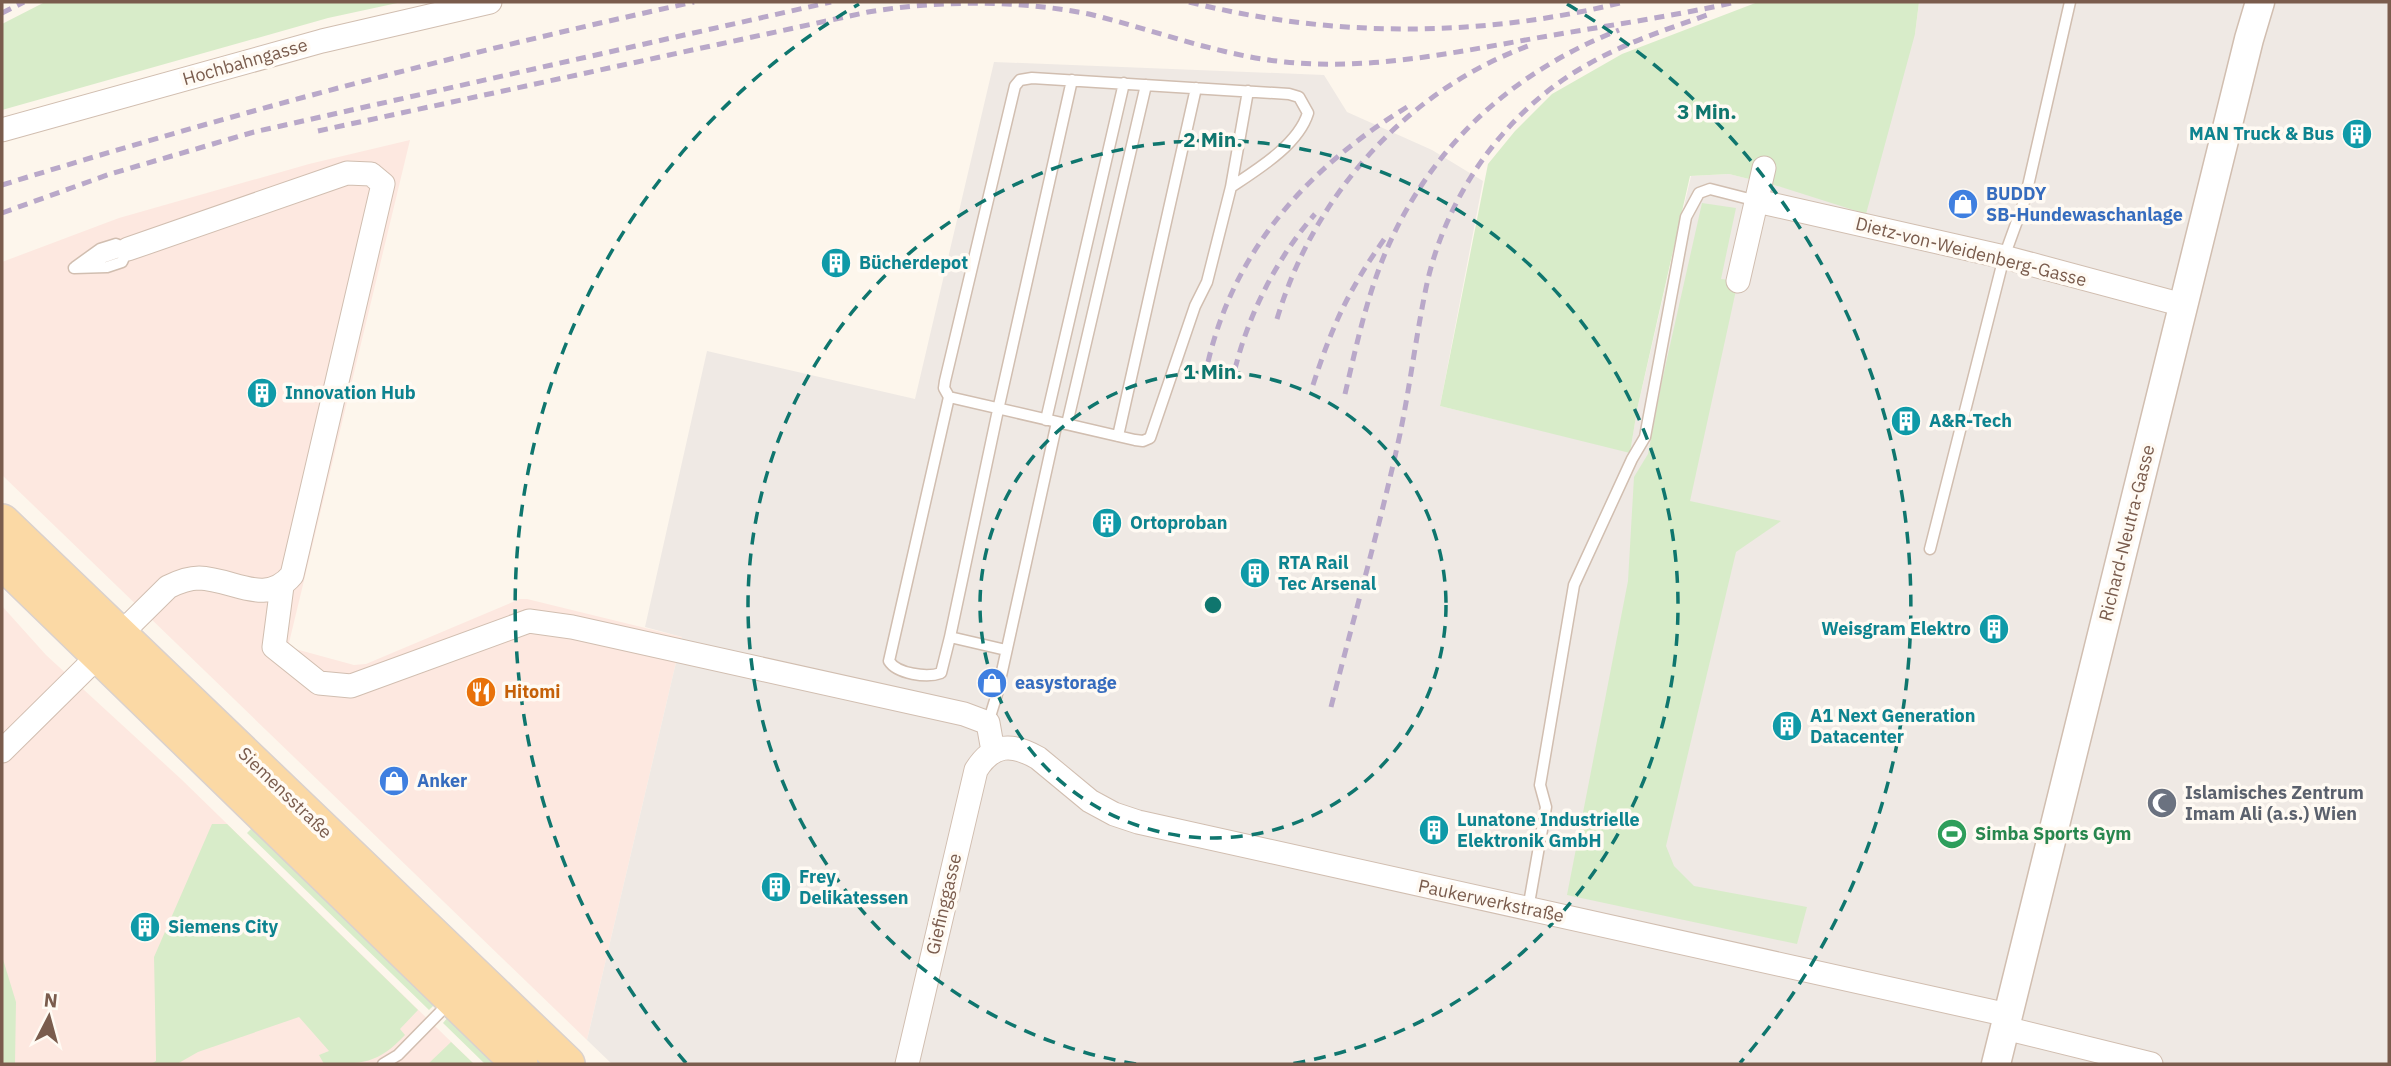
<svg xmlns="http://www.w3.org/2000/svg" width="2391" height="1066" viewBox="0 0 2391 1066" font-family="'IBM Plex Sans',sans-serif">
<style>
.commercial{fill:#fde8e0}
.industrial{fill:#efe9e4}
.green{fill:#d8ecc9}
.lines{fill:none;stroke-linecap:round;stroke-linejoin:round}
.service-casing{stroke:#d1beb0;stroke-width:13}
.minor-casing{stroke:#d1beb0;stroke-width:25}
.tertiary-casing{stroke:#d1beb0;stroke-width:31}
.primary-casing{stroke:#dad1cd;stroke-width:38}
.service{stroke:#fff;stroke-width:10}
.minor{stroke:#fff;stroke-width:23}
.tertiary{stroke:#fff;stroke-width:28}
.primary{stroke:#fbd9a5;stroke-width:35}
.rail{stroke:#b9a8c9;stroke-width:5;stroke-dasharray:10 7;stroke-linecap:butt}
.ring{fill:none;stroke:#0f766e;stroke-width:3.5;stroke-dasharray:12 9}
.labels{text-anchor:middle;stroke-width:7;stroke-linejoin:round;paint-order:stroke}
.street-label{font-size:18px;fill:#7a5c4d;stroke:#fffaf3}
.culture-label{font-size:18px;font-weight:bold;fill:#0d838f;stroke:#fffaf3;text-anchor:start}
.shop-label{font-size:18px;font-weight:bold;fill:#366cbe;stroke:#fffaf3;text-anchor:start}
.food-label{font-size:18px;font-weight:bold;fill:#c56008;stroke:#fffaf3;text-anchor:start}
.worship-label{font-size:18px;font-weight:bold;fill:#5b616d;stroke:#fffaf3;text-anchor:start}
.leisure-label{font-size:18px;font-weight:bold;fill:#27864d;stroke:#fffaf3;text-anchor:start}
.centre{fill:#0f766e;stroke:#fffaf3;stroke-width:3.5}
.ring-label{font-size:21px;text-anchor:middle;font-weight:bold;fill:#0f766e;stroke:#fffaf3;stroke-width:7;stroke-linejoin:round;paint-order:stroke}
</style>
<rect width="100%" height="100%" fill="#fdf6ec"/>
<!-- commercial -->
<path class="commercial" d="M410 140 288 647 354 665 366 664 520 599H527L682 637 587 1040 2 475V262L119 218 309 164Z
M2 606 46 655 181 779 474 1064H2Z"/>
<!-- industrial -->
<path class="industrial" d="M1919 2H2389V1064H612L587 1040 682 637 645 627 707 351 915 399 994 62 1324 75 1347 112 1432 150 1483 181 1440 406 1630 452 1637 410 1691 176 1729 174 1781 187 1915 34Z"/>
<!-- green -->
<path class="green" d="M45 2H402L328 18 2 110V24Z
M1758 2H1919L1915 34 1866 214 1781 187 1729 174 1690 176 1637 410 1630 453 1440 406 1488 164 1515 131 1552 94 1622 54Z
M1702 203 1736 208 1721 279 1738 281 1690 501 1781 521 1736 552 1666 846 1674 866 1694 886 1807 907 1797 944 1567 895 1628 581 1634 477 1648 454 1662 381Z
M212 824H227L418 1010 400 1029 405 1035C378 1064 362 1064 324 1064L319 1055 329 1051 299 1017 198 1052 177 1064H151L156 1061V1057L154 957Z
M255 825 435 1004 429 1010 247 833Z
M2 956 16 1002 15 1064H2Z
M448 1017 496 1064H485L443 1023Z
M451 1042 474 1064H428Z"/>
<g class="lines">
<!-- service casing -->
<g class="service-casing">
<path id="service" d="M1231 187 1248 91
M87 263 128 249
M75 267 100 249 116 244 128 249
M74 268 107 267 122 262 128 249
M949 397 1135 440 1143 441 1150 438 1195 306 1207 282 1231 187C1258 169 1298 145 1308 113L1299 97 1289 94 1032 78 1020 80 1015 86 945 381 944 388 949 397 889 661C897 674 927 678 941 673L950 637 998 410 1072 80
M1046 420 1124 83
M1067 424 1146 85
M1118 436 1196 88
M1930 549 2004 257 2025 199 2070 2
M950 637 1006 650
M988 723 997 694 1057 422
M1528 909 1546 807 1540 785 1574 585 1632 459 1645 437 1686 217 1699 193 1710 189 1757 201
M383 1064 398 1055 451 1001"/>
</g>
<!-- minor casing -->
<g class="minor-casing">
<path id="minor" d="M2 130 322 41 490 2
M1757 201 2004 257 2183 305
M1738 281 1764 168
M282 586 274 647 319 683 351 686 529 621 572 627 964 714 988 723 993 751
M2 751 168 587C178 582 188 578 199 578 234 579 265 607 292 575L383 184 371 174 347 173 128 249
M2005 1028 2151 1064
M907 1064 976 770C993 743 1012 743 1038 758L1090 801 1114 814 1138 822 2008 1015"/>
</g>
<!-- tertiary casing -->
<g class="tertiary-casing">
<path id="tertiary" d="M1996 1064 2249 39 2260 2"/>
</g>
<!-- primary casing -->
<g class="primary-casing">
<path id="primary" d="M2 522 567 1064
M2 561 520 1064"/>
</g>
<!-- service -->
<use href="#service" class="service"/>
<!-- minor -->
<use href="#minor" class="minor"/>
<!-- tertiary -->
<use href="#tertiary" class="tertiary"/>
<!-- primary -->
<use href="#primary" class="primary"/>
<!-- rail -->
<path class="rail" d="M1189 2C1332 38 1481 38 1624 2
M2 13 24 2
M318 131 868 12C941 0 1017 0 1089 14 1155 30 1217 55 1285 62 1374 71 1461 51 1548 36 1611 25 1674 16 1736 2
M2 185C230 114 460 53 694 2
M2 213 110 174 254 132 831 2
M1277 319C1314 195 1406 91 1528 46
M1208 362C1235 248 1309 167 1407 107
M1235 369C1249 313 1277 258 1315 214
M1313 385C1332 326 1349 289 1385 238
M1345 394C1356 347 1366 300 1384 256 1429 147 1512 72 1619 30
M1331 707C1354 616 1380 526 1400 434 1410 386 1416 336 1426 288 1445 197 1504 112 1585 66 1624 43 1665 30 1707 15"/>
</g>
<!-- distance rings -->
<g class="ring">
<circle cx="1213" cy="605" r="233"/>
<path d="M1136 1064A465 465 0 1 1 1290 1064"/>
<path d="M686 1063A698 698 0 0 1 859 4M1567 4A698 698 0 0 1 1740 1063"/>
</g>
<!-- icons -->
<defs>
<g id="building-disc" transform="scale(1.575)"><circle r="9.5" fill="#0f9aa8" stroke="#fffaf3"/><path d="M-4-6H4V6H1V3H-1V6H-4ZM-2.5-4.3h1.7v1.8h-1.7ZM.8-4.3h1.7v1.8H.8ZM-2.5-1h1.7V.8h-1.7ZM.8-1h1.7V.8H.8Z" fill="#fff"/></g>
<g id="shop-disc" transform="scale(1.575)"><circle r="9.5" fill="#3f7fe0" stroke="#fffaf3"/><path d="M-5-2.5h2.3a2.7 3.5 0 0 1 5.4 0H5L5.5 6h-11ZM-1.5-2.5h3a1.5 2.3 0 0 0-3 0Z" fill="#fff"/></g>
<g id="restaurant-disc" transform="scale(1.575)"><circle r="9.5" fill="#e8710a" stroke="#fffaf3"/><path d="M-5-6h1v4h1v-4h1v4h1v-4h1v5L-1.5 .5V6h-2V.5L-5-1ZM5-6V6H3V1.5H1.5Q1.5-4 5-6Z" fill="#fff"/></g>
<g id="mosque-disc" transform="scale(1.575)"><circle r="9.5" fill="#6b7280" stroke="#fffaf3"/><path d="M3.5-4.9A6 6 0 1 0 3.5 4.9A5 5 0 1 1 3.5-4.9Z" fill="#fff"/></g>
<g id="stadium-disc" transform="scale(1.575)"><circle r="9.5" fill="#2e9e5b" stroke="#fffaf3"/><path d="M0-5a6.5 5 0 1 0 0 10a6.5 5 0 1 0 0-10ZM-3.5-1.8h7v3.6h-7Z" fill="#fff"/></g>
</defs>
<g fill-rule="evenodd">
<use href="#building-disc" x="2357" y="134"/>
<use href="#shop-disc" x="1963" y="204"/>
<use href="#building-disc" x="836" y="263"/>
<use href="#building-disc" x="262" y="393"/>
<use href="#building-disc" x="1906" y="421"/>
<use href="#building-disc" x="1107" y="523"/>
<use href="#building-disc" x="1255" y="573"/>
<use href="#building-disc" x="1994" y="629"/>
<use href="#shop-disc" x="992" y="683"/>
<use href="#restaurant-disc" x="481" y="692"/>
<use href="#building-disc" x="1787" y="726"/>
<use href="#shop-disc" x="394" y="781"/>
<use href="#mosque-disc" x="2162" y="803"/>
<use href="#building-disc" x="1434" y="830"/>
<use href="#stadium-disc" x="1952" y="834"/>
<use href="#building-disc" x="776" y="887"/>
<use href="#building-disc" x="145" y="927"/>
</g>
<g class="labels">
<!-- street labels -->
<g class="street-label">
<text transform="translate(245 62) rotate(-16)" y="6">Hochbahngasse</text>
<text transform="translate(1971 252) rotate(14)" y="6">Dietz-von-Weidenberg-Gasse</text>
<text transform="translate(2127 533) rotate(-76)" y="6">Richard-Neutra-Gasse</text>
<text transform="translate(285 793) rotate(44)" y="6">Siemensstraße</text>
<text transform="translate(1491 901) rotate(12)" y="6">Paukerwerkstraße</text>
<text transform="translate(944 904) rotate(-77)" y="6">Giefinggasse</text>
</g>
<!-- culture labels -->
<g class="culture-label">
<text x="2334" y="140" text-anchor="end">MAN Truck &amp; Bus</text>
<text x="859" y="269">Bücherdepot</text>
<text x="285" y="399">Innovation Hub</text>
<text x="1929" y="427">A&amp;R-Tech</text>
<text x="1130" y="529">Ortoproban</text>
<text x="1278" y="569">RTA Rail<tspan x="1278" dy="21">Tec Arsenal</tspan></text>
<text x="1971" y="635" text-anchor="end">Weisgram Elektro</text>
<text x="1810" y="722">A1 Next Generation<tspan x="1810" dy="21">Datacenter</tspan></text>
<text x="1457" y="826">Lunatone Industrielle<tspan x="1457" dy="21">Elektronik GmbH</tspan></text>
<text x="799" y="883">Frey<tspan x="799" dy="21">Delikatessen</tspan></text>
<text x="168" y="933">Siemens City</text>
</g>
<!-- shop labels -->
<g class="shop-label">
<text x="1986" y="200">BUDDY<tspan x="1986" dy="21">SB-Hundewaschanlage</tspan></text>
<text x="1015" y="689">easystorage</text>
<text x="417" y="787">Anker</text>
</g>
<!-- food labels -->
<g class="food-label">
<text x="504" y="698">Hitomi</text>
</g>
<!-- worship labels -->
<g class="worship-label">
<text x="2185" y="799">Islamisches Zentrum<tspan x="2185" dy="21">Imam Ali (a.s.) Wien</tspan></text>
</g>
<!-- leisure labels -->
<g class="leisure-label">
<text x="1975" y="840">Simba Sports Gym</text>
</g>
</g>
<circle cx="1213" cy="605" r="10" class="centre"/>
<g class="ring-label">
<text x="1707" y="119">3 Min.</text>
<text x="1213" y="147">2 Min.</text>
<text x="1213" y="379">1 Min.</text>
</g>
<!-- border -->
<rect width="2391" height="1066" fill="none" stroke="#7a5c4d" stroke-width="7"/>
<!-- north arrow -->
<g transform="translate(49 1017) rotate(6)" stroke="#fffaf3" stroke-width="5" paint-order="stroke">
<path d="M0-5L12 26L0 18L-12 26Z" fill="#7a5c4d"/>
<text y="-10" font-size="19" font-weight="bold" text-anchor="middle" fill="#7a5c4d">N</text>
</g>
</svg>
